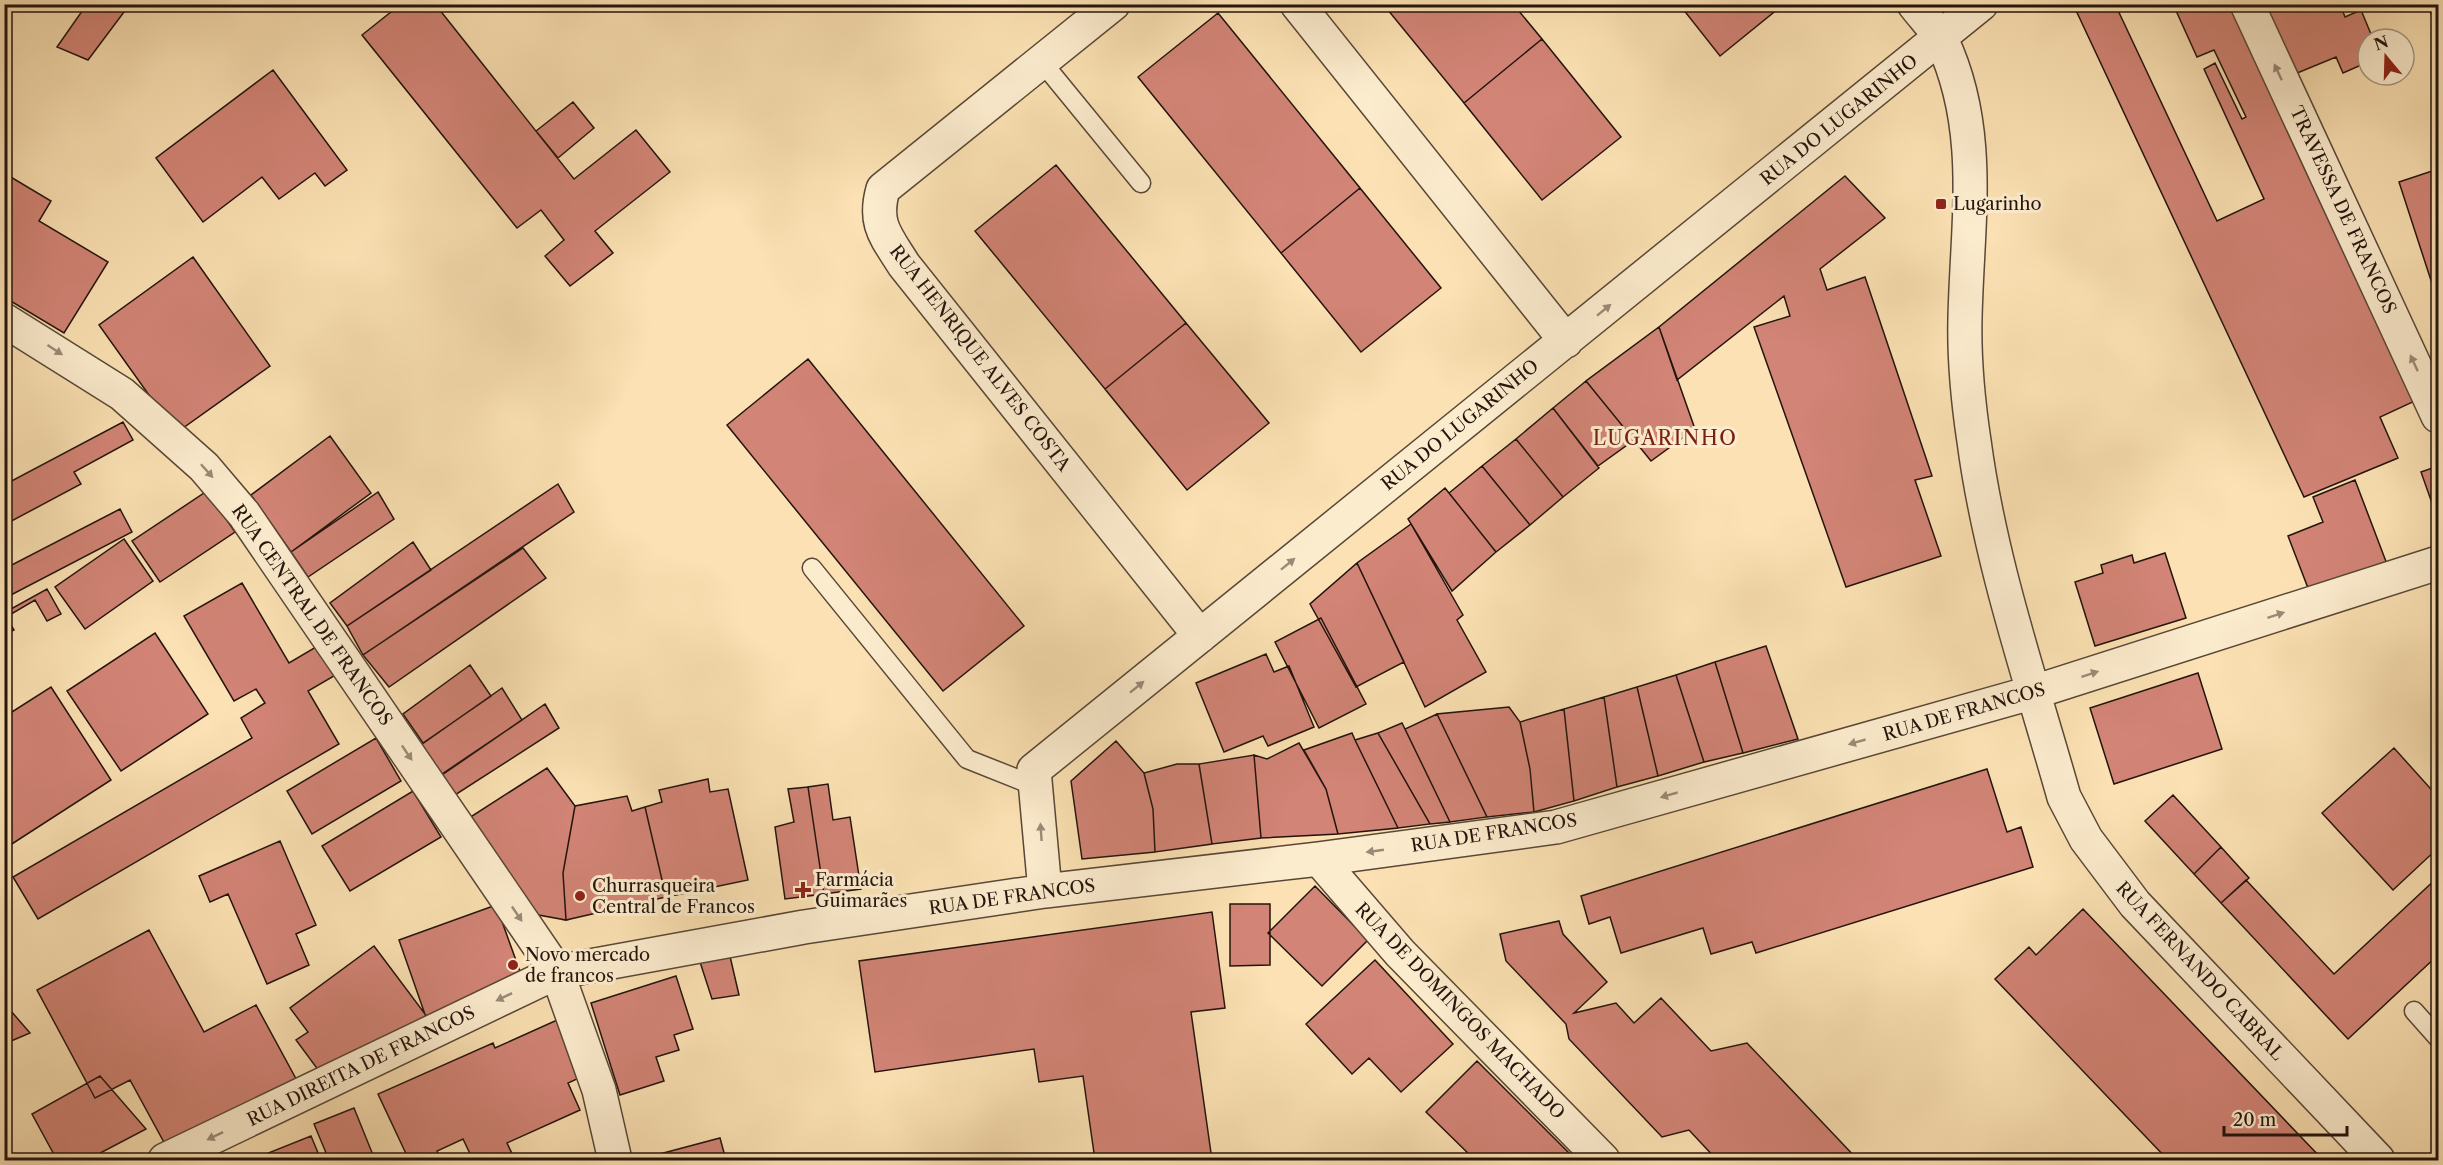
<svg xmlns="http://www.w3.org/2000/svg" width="2443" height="1165" viewBox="0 0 2443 1165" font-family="'Libre Caslon Text',serif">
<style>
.building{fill:#d28476;stroke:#23140d;stroke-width:1.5}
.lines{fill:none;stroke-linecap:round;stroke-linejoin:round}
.lane-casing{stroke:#594736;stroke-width:21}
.street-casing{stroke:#594736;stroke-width:36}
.lane{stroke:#fcecce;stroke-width:18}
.street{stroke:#fcecce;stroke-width:33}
.oneway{fill:#9a8b77}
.poi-dot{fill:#8f2418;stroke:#fcecce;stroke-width:2}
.labels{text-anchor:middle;stroke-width:6;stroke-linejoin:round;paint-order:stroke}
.street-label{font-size:18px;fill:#23140d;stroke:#fcecce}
.poi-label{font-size:18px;fill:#23140d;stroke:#fcecce;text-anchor:start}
.neighbourhood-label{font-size:20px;letter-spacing:1.5px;fill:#7a1f14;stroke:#fcecce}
</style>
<rect width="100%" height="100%" fill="#fbe1b3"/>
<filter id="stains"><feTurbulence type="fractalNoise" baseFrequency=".00333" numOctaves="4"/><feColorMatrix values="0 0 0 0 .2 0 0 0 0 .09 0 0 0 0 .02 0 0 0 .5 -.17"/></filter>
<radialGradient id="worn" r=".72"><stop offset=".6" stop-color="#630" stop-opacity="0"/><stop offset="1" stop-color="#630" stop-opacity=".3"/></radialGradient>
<!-- building -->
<path class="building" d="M87 4H130L88 60 57 47Z
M401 4H435L574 179 636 130 670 172 595 231 613 253 570 286 545 256 564 240 541 210 517 228 362 35Z
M1383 4H1513L1542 39 1464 103Z
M1679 4H1784L1720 56Z
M2073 4H2115L2217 221 2264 199 2204 69 2215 63 2242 119 2246 117 2214 50 2197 57 2173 4H2232L2417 400 2380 417 2398 458 2304 497Z
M2260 4H2340L2345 17 2361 10 2373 39H2368V62L2343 73 2336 57 2290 76Z
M2428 4H2438V23L2437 18 2433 20Z
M1218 13 1360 188 1281 253 1138 77Z
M1542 39 1621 137 1542 200 1464 103Z
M273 70 347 170 325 186 315 173 279 199 262 177 203 222 156 158Z
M573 102 594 128 558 158 536 131Z
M1056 165 1186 323 1105 389 975 231Z
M2438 169V302L2399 182Z
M4 173 51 201 39 221 108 262 64 333 4 297Z
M1845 176 1885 218 1820 269 1827 290 1865 277 1932 476 1915 480 1941 556 1846 587 1754 327 1790 316 1784 296 1677 380 1659 327Z
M1360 188 1441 288 1361 352 1281 253Z
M193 257 270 366 176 433 99 325Z
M1186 323 1269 423 1187 490 1105 389Z
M1659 327 1695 429 1651 461 1586 381Z
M808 359 1024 626 943 691 727 425Z
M1586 381 1634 440 1598 466 1553 408Z
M1553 408 1599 468 1563 497 1516 439Z
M123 422 133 440 74 472 81 484 4 525V485Z
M330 436 371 493 291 552 251 495Z
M1516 439 1563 497 1530 525 1482 466Z
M1482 466 1530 525 1496 552 1449 493Z
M2438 466V520L2421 472Z
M2355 480 2390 572 2313 601 2288 536 2323 522 2313 497Z
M558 484 574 512 363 655 347 626Z
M1445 488 1496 552 1452 591 1408 519Z
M207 491 235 532 160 582 132 541Z
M378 492 394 519 308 577 291 552Z
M120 509 132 532 7 597 4 569Z
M1411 524 1463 615 1457 620 1486 672 1425 707 1357 563Z
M124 539 153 581 85 629 55 587Z
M413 542 431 570 347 626 330 603Z
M523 548 546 578 389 687 363 655Z
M2165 553 2186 618 2095 646 2075 582 2103 573 2101 565 2132 555 2134 563Z
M1357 563 1404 662 1356 687 1310 604Z
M242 583 289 663 321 644 339 673 308 691 339 744 38 919 13 877 252 738 241 718 265 703 256 689 234 701 184 616Z
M47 589 61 614 47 621 35 600 6 617 14 630 4 635V598L11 609Z
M1321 618 1366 704 1319 728 1275 642Z
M155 633 208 714 121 771 67 691Z
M1766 646 1798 739 1743 753 1715 662Z
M1266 654 1274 672 1289 666 1314 727 1268 746 1263 736 1224 752 1196 683Z
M1715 662 1743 753 1704 762 1676 675Z
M470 665 491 696 423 743 403 714Z
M2198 673 2222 749 2114 784 2090 708Z
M1676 675 1704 762 1658 776 1637 687Z
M51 687 111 780 4 849V717Z
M1637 687 1658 776 1617 787 1604 697Z
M502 688 522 720 439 776 418 747Z
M1604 697 1617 787 1574 801 1564 709Z
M545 704 559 728 455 795 442 775Z
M1509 707 1520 722 1530 769 1534 812 1487 817 1437 714Z
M1564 709 1574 801 1534 812 1530 769 1520 722Z
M1437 714 1487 817 1450 822 1405 729Z
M1402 723 1405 729 1450 822 1430 824 1378 733Z
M1352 733 1355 740 1398 828 1338 834 1326 789 1304 750Z
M1378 733 1430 824 1398 828 1355 740Z
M376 738 401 781 312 834 287 791Z
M1116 741 1144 773 1153 809 1155 852 1082 859 1071 781Z
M1299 743 1326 789 1338 834 1261 838 1254 755 1267 759Z
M2394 748 2438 797V848L2393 890 2322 813Z
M1254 755 1261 838 1212 844 1199 764Z
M1177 764H1199L1212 844 1155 852 1153 809 1144 773Z
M547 768 575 806 563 873 566 920 533 914 469 818Z
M1987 769 2007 832 2021 827 2033 867 1756 953 1752 942 1711 954 1703 928 1621 953 1610 917 1589 924 1581 896Z
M708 779 710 792 728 789 748 880 666 897 645 807 662 802 659 790Z
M828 784 833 820 850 817 861 889 824 894 808 787Z
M808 787 824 894 785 899 775 827 794 822 788 789Z
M413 791 441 837 350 891 322 846Z
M2173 795 2221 847 2194 874 2145 821Z
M627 796 632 811 645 807 666 897 566 920 563 873 575 806Z
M280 841 316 925 296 934 309 965 267 984 228 894 210 902 199 876Z
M2221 847 2249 878 2221 903 2194 874Z
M2438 877V955L2348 1039 2221 903 2246 880 2334 974Z
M1315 886 1368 940 1322 986 1268 933Z
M1230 904H1270V965L1230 966Z
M496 905 526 988 428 1023 399 940Z
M2083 909 2323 1160H2168L1995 979 2029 947 2036 955Z
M1212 912 1225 1008 1191 1012 1212 1160H1095L1083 1076 1039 1082 1034 1049 875 1072 859 961Z
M1559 921 1563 934 1607 982 1574 1013 1616 1003 1634 1023 1661 998 1711 1051 1747 1043 1858 1160H1717L1689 1130 1662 1137 1569 1039 1566 1024 1506 961 1500 934Z
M149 930 204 1032 256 1005 301 1088 172 1157 130 1080 95 1098 37 990Z
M374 946 428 1018 333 1090 296 1040 308 1032 290 1008Z
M729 952 739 995 712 999 700 962Z
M1375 960 1453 1044 1401 1092 1369 1058 1352 1074 1306 1024Z
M676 976 693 1029 674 1035 679 1050 656 1057 664 1081 620 1095 591 1003Z
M4 1003 30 1033 4 1044Z
M566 1016 592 1072 568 1083 580 1110 507 1143 515 1160H473L463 1139 437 1151 442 1160H409L378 1094 493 1043 495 1048Z
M1477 1061 1570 1154 1563 1160H1475L1426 1112Z
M100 1076 146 1129 87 1160H57L32 1114Z
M354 1108 375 1160H329L314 1124Z
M311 1136 321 1160H251Z
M720 1138 726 1160H637Z"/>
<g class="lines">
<!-- lane casing -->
<g class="lane-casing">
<path id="lane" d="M1042 62 1141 183
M812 568 967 759 1035 786
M2414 1011 2438 1038"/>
</g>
<!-- street casing -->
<g class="street-casing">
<path id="street" d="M1113 4 883 189C873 224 886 236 904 265L1200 636
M1297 4 1566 341
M1914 4C1923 16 1935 28 1942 41 1984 130 1967 223 1965 318 1964 358 1968 401 1974 441 1990 562 2031 680 2064 797L2086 839 2135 904 2378 1160
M2247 4 2438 416
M4 320 122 394 204 467 244 514 557 972 599 1090 615 1160
M1319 859 1400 953 1603 1160
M1045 891 1034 770 1981 4
M165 1160 557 972 804 927 1045 891 1319 859 1556 827 2034 692 2438 563"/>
</g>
<!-- lane -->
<use href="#lane" class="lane"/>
<!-- street -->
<use href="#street" class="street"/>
</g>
<!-- one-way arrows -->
<defs><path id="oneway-solid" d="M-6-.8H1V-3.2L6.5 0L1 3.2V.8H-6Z" transform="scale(1.5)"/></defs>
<g class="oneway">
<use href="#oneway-solid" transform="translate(2278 72) rotate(-115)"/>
<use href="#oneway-solid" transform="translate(1604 310) rotate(-39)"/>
<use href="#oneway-solid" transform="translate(55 350) rotate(33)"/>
<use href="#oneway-solid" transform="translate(2414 363) rotate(-115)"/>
<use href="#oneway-solid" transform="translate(207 471) rotate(48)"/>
<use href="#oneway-solid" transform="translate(1288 564) rotate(-39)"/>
<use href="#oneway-solid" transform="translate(2276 615) rotate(-18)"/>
<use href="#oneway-solid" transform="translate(2090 674) rotate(-18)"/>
<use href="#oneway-solid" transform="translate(1137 687) rotate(-39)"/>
<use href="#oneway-solid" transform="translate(1857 742) rotate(164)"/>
<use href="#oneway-solid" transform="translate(407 753) rotate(56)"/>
<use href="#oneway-solid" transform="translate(1669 795) rotate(164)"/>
<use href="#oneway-solid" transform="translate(1041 832) rotate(-94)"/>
<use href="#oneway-solid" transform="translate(1375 851) rotate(172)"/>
<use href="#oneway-solid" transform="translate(517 914) rotate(56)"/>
<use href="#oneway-solid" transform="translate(504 997) rotate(154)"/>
<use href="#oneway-solid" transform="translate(215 1136) rotate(154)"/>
</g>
<!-- markers -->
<g class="poi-dot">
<rect x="1935" y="198" width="12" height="12" rx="3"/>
<path d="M800 881h6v6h6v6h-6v6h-6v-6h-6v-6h6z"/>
<circle cx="580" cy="896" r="6"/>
<circle cx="513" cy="965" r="6"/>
</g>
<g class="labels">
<!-- street labels -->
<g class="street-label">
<text transform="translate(1839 120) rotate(-39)" y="6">RUA DO LUGARINHO</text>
<text transform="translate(2343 210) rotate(65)" y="6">TRAVESSA DE FRANCOS</text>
<text transform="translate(980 358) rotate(52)" y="6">RUA HENRIQUE ALVES COSTA</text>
<text transform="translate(1460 425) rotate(-39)" y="6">RUA DO LUGARINHO</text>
<text transform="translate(312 615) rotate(55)" y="6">RUA CENTRAL DE FRANCOS</text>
<text transform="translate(1964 712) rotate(-16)" y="6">RUA DE FRANCOS</text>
<text transform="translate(1494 833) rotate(-9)" y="6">RUA DE FRANCOS</text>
<text transform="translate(1012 897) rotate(-8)" y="6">RUA DE FRANCOS</text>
<text transform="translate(2200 971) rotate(47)" y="6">RUA FERNANDO CABRAL</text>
<text transform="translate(1460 1011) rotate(46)" y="6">RUA DE DOMINGOS MACHADO</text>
<text transform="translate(361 1066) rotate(-26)" y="6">RUA DIREITA DE FRANCOS</text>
</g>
<!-- poi labels -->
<g class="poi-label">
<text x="1953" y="210">Lugarinho</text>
<text x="815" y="886">Farmácia<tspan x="815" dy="21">Guimarães</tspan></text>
<text x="592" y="892">Churrasqueira<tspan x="592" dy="21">Central de Francos</tspan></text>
<text x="525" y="961">Novo mercado<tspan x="525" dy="21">de francos</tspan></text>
</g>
<!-- neighbourhood labels -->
<g class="neighbourhood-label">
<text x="1665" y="445">LUGARINHO</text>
</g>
</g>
<!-- margin -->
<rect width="2443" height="1165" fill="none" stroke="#fbe1b3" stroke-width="24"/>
<rect x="6" y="6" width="2431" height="1153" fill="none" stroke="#23140d" stroke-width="3"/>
<rect x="12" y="12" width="2419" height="1141" fill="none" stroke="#23140d" stroke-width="1.5"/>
<!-- north arrow -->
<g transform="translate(2386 57) rotate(341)"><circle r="28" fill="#fcecce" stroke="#a59681" stroke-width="1.5"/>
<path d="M0-4.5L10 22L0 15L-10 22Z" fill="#8f2418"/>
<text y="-9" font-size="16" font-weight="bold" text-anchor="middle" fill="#23140d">N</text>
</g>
<!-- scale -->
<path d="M2224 1126v9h123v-9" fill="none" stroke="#23140d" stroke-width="3"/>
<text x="2233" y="1126" font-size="18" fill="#23140d" stroke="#fcecce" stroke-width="4.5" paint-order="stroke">20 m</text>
<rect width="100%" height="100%" filter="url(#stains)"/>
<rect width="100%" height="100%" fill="url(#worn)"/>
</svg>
